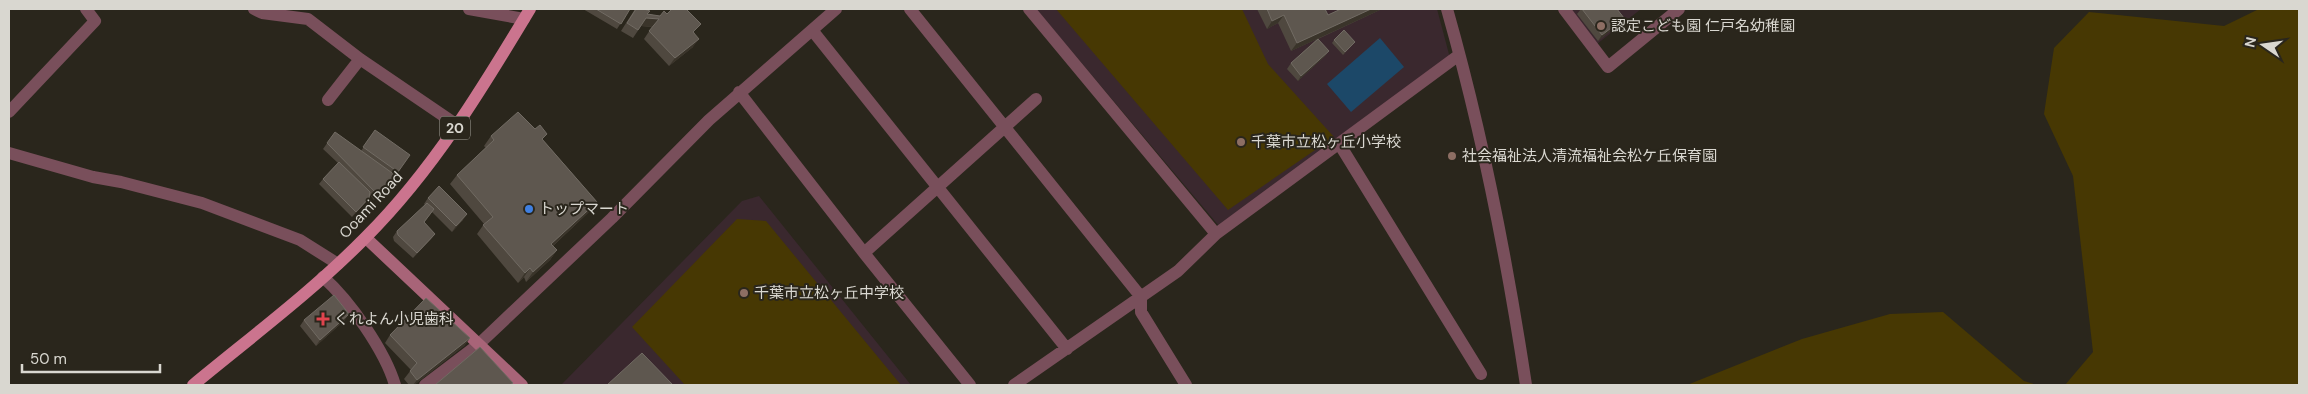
<svg xmlns="http://www.w3.org/2000/svg" width="2308" height="394" viewBox="0 0 2308 394" font-family="'DM Sans','Noto Sans JP',sans-serif">
<style>
.education{fill:#3a282e}
.green{fill:#473803}
.water{fill:#1c4868}
.lines{fill:none;stroke-linecap:round;stroke-linejoin:round}
.street{stroke:#794f5b;stroke-width:12}
.secondary{stroke:#a86478;stroke-width:12}
.primary{stroke:#cb748e;stroke-width:12}
.wall{fill:#4f483f}
.shaded-wall{fill:#3a342a}
.building{fill:#5e574f;stroke:#716b63}
.education-dot{fill:#8d6e63;stroke:#2a261c;stroke-width:2}
.shop-dot{fill:#3f7fe0;stroke:#2a261c;stroke-width:2}
.health-dot{fill:#e0444e;stroke:#2a261c;stroke-width:2}
.labels{text-anchor:middle;stroke-width:4;stroke-linejoin:round;paint-order:stroke}
.shield{fill:#2a261c;stroke:#a4a29a;stroke-width:1}
.shield-label{font-size:14px;font-weight:bold;fill:#d9d7d0}
.poi-label{font-size:15px;fill:#d9d7d0;stroke:#2a261c;text-anchor:start}
.street-label{font-size:15px;fill:#d9d7d0;stroke:#2a261c}
</style>
<rect width="100%" height="100%" fill="#2a261c"/>
<!-- education -->
<path class="education" d="M1036 9H1437L1450 58 1219 226Z
M1570 9H1641L1597 44Z
M759 196 911 385H561L742 201Z"/>
<!-- green -->
<path class="green" d="M1056 9H1242L1268 64 1334 137 1228 210Z
M2259 9H2299V385H2065L2093 352 2073 176 2044 114 2054 48 2089 12 2224 26Z
M737 219 766 221 901 385H685L632 327Z
M1943 312 2024 381 2037 385H1687L1802 339 1890 314Z"/>
<!-- water -->
<path class="water" d="M1380 38 1404 67 1351 112 1327 84Z"/>
<g class="lines">
<!-- street -->
<path class="street" d="M254 9 262 13 308 19 360 59 457 125
M469 9 524 19
M910 9 1141 297V312L1186 385
M1029 9 1216 234
M1447 9C1482 132 1507 259 1526 385
M1564 9 1608 67 1679 9
M812 30 1067 349
M739 92 864 253 970 385
M328 100 360 59
M9 112 95 21 86 9
M1340 145 1481 374
M9 153 93 177 121 182 202 203 300 240 338 264
M864 253 1036 99
M323 277C350 301 385 351 395 385
M425 385 479 344 612 218 709 120 836 9
M1014 385 1178 271 1216 234 1459 55"/>
<!-- secondary -->
<path class="secondary" d="M366 238 522 385"/>
<!-- primary -->
<path class="primary" d="M193 385C251 337 313 291 366 237 433 170 482 89 530 9"/>
</g>
<!-- wall -->
<path class="wall" d="M583 9H630L617 29Z
M635 9H647L646 10 647 14 660 16 667 14 695 33 693 47 669 66 644 39 652 27 641 26 633 38 621 31Z
M1257 9H1325L1328 15 1341 9H1382L1318 39 1329 51 1325 56 1298 81 1287 69 1291 63 1317 39 1291 51 1278 23 1267 29Z
M1581 9H1617L1624 18 1620 23 1598 41 1577 14Z
M1334 40 1355 42 1343 55 1332 43Z
M375 130 410 155 394 177 374 200 370 195 365 203 352 217 319 184 323 179 338 163 323 149 335 132 361 151Z
M491 136 543 140 597 202 590 211 553 246 557 250 550 260 526 282 524 277 518 283 477 234 484 224 450 184 457 175 486 148 484 146Z
M428 198 463 220 452 232 432 212 424 223 435 234 431 239 413 258 394 241 393 237 397 231 425 205 424 204Z
M304 320H345L316 346 300 326Z
M390 335 470 338 464 346 414 385H409L404 379 411 370 385 343Z"/>
<!-- shaded-wall -->
<path class="shaded-wall" d="M1371 9H1382L1291 51 1297 43Z
M1284 15 1278 23 1267 29 1272 21Z
M646 18 659 19 654 27 640 26Z
M1624 18 1620 23 1598 41 1602 35Z
M699 39 693 47 669 66 675 58Z
M1329 51 1325 56 1298 81 1301 76Z
M369 198 365 203 352 217 356 212Z
M597 202 590 211 544 254 551 244Z
M467 214 463 220 452 232 456 226Z
M557 250 550 260 526 282 533 272Z
M530 268 524 277 518 283 525 273Z
M349 314 345 320 316 346 320 340Z
M470 338 464 346 414 385H413L417 380Z"/>
<!-- building -->
<path class="building" d="M596 9H630L621 24Z
M636 9H644L650 11 647 14 660 16 664 11 667 14 672 9H686L701 24 693 32 699 39 675 58 649 31 659 19 646 18 638 30 627 23Z
M1267 9H1325L1328 15 1341 9H1371L1297 43 1284 15 1272 21Z
M1582 9H1617L1624 18 1602 35Z
M1344 30 1355 42 1345 52 1334 40Z
M1318 39 1329 51 1301 76 1291 63Z
M518 112 535 129 540 125 547 134 542 139 597 202 551 244 557 250 533 272 530 268 525 273 483 225 493 217 457 175 494 140 491 136Z
M375 130 410 155 398 172 363 147Z
M335 132 395 175 378 195 327 143Z
M339 162 370 192 369 198 356 212 323 179Z
M439 186 467 214 456 226 428 198Z
M427 203 434 209 424 222 435 234 417 253 398 235 397 231Z
M334 295 349 314 320 340 304 320Z
M426 298 470 338 417 380 410 371 417 363 390 335Z
M480 347 513 383 510 385H435Z
M642 353 673 385H607Z"/>
<!-- markers -->
<g class="education-dot">
<circle cx="1601" cy="26" r="5"/>
<circle cx="1241" cy="142" r="5"/>
<circle cx="1452" cy="156" r="5"/>
<circle cx="744" cy="293" r="5"/>
</g>
<circle class="shop-dot" cx="529" cy="209" r="5"/>
<path class="health-dot" d="M320.5 311.5h5v5h5v5h-5v5h-5v-5h-5v-5h5z"/>
<g class="labels">
<!-- shield labels -->
<rect class="shield" x="440" y="116.5" width="30" height="23" rx="4"/>
<g class="shield-label">
<text x="455" y="133">20</text>
</g>
<!-- poi labels -->
<g class="poi-label">
<text x="1611" y="31">認定こども園 仁戸名幼稚園</text>
<text x="1251" y="147">千葉市立松ヶ丘小学校</text>
<text x="1462" y="161">社会福祉法人清流福祉会松ケ丘保育園</text>
<text x="539" y="214">トップマート</text>
<text x="754" y="298">千葉市立松ヶ丘中学校</text>
<text x="334" y="324">くれよん小児歯科</text>
</g>
<!-- street labels -->
<g class="street-label">
<text transform="translate(371 205) rotate(-47)" y="5">Ooami Road</text>
</g>
</g>
<!-- border -->
<rect width="2308" height="394" fill="none" stroke="#d9d7d0" stroke-width="20"/>
<!-- north arrow -->
<g transform="translate(2263 45) rotate(283)" stroke="#2a261c" stroke-width="4" paint-order="stroke">
<path d="M0-4L9 19L0 12L-9 19Z" fill="#d9d7d0"/>
<text y="-8" font-size="14" font-weight="bold" text-anchor="middle" fill="#d9d7d0">N</text>
</g>
<!-- scale -->
<path d="M22 364v8h138v-8" fill="none" stroke="#d9d7d0" stroke-width="2.5"/>
<text x="30" y="364" font-size="15" fill="#d9d7d0" stroke="#2a261c" stroke-width="4" paint-order="stroke">50 m</text>
</svg>
